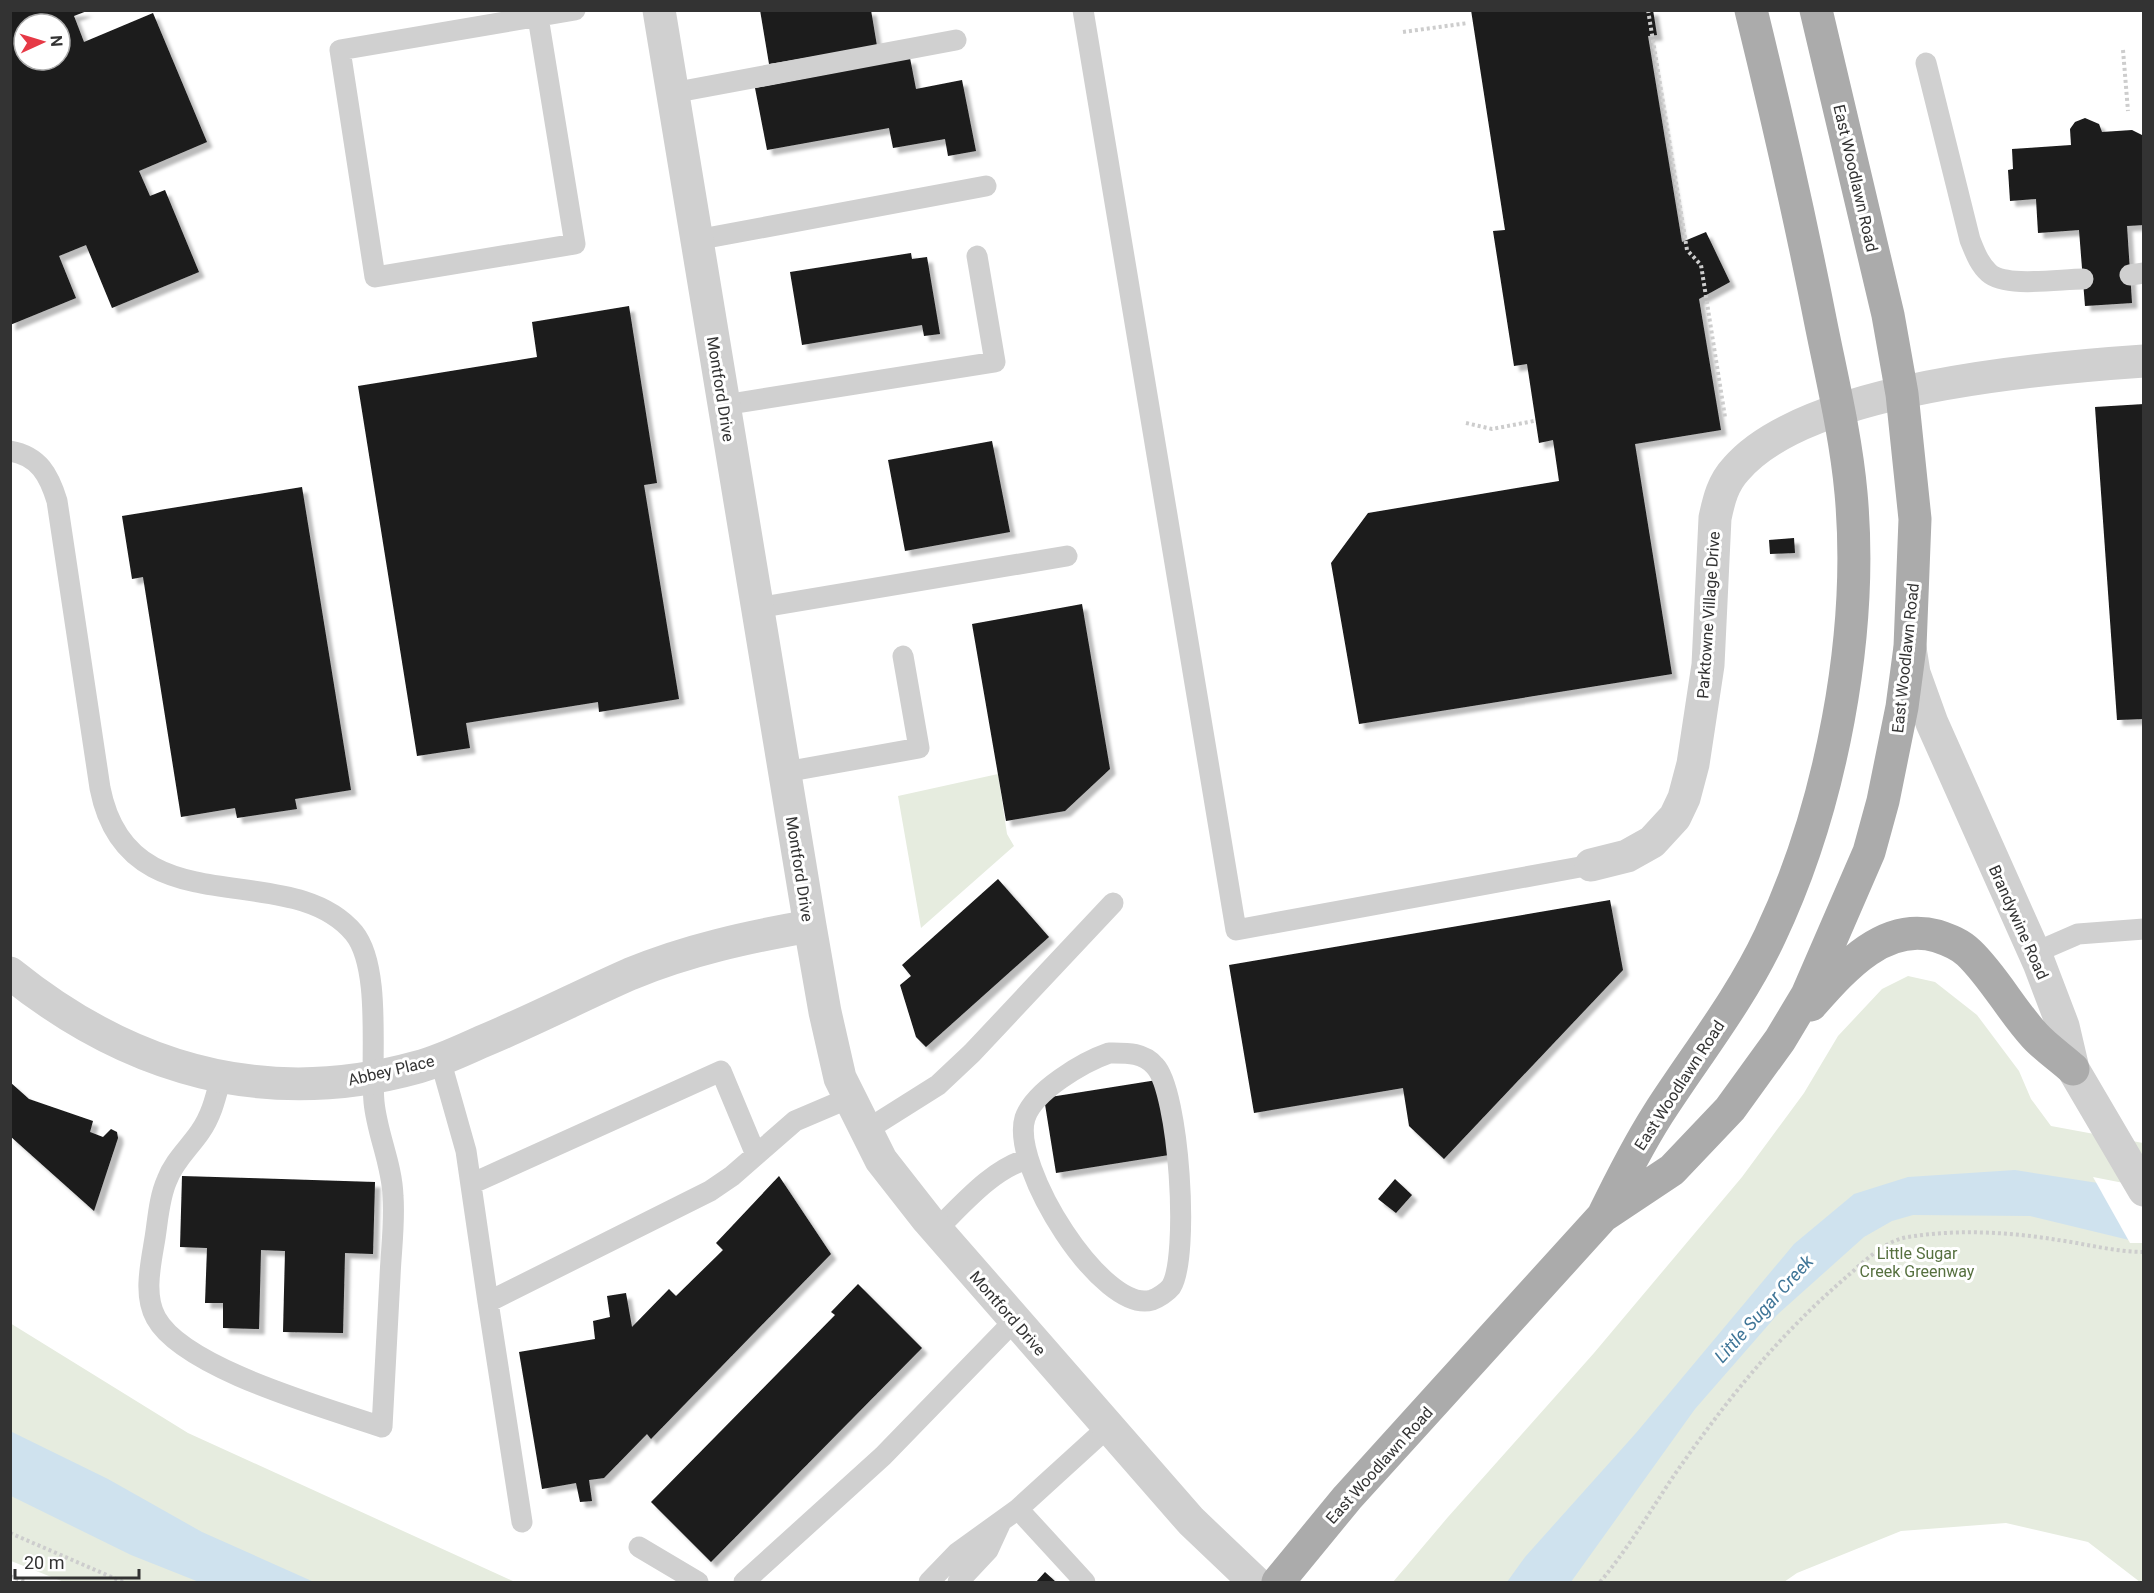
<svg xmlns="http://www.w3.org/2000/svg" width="2154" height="1593" viewBox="0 0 2154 1593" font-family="Roboto,sans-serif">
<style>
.green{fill:#e6ecdf}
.water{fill:#cfe2ee}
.pier{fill:#fff}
.building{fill:#1a1a1a;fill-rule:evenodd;filter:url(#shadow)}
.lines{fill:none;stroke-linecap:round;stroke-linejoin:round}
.path{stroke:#cdcdcd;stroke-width:4;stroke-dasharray:3 3;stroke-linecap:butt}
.lane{stroke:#d0d0d0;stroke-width:21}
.street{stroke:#d0d0d0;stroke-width:33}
.primary{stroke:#ababab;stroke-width:33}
.labels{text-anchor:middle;stroke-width:6;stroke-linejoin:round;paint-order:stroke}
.street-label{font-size:16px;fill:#333;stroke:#fff}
.park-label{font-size:16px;fill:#56703f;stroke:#fff}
.water-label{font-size:18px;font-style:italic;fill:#3f7597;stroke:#fff}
</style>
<defs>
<filter id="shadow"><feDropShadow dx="5.5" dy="5.5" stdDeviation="1.5" flood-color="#0004"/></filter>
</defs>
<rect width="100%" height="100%" fill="#fff"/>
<!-- green -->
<path class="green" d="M998 774 1007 834 1014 846 921 928 898 796Z
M1908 976 1935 982 1977 1015 2019 1071 2031 1099 2051 1126 2143 1143V1582H2140L2088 1542 2006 1523 1901 1531 1797 1573 1784 1582H1393L1448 1517 1594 1353 1742 1177 1804 1093 1838 1036 1882 989Z
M10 1323 188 1433 515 1582H64L11 1561Z"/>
<!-- water -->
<path class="water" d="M2015 1170 2143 1190V1240H2129L2030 1216 1913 1215 1892 1221 1864 1237 1777 1315 1695 1409 1571 1582H1507L1525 1557 1636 1433 1794 1244 1854 1194 1908 1177Z
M10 1431 108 1479 202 1532 314 1582H199L131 1555 11 1496Z"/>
<!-- pier -->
<path class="pier" d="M2093 1177 2144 1187V1243H2130Z"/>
<!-- building -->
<path class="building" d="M760 10H871L877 46 769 64Z
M1471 10H1653L1657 35 1648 36 1682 242 1706 232 1730 282 1699 299 1721 430 1635 444 1672 674 1359 724 1331 563 1368 513 1559 481 1553 440 1539 443 1527 364 1514 366 1493 231 1505 230Z
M10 11H87L74 16 84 42 153 13 207 142 139 171 150 196 165 190 199 272 112 308 86 245 59 256 76 298 10 325ZM24 24H60V60H24Z
M910 58 916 89 962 80 976 151 948 156 945 139 893 148 889 128 767 150 755 88Z
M2085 118 2099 124 2102 132 2132 130 2144 136V225L2127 226 2132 303 2085 306 2079 230 2038 233 2036 199 2010 201 2008 170 2013 169 2012 149 2071 145 2070 129 2075 122Z
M911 253 912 259 927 257 940 334 924 336 922 325 802 345 790 272Z
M629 306 657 483 644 485 679 699 599 712 598 702 466 723 470 748 417 756 358 386 537 357 532 322Z
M2144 404V719L2117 720 2095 407Z
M992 441 1010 532 905 551 888 460Z
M302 487 351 790 295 799 297 809 237 818 235 808 181 817 143 577 132 579 122 516Z
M1794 538 1795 553 1770 554 1769 540Z
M1082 604 1110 769 1065 811 1006 821 972 624Z
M998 879 1049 937 926 1047 916 1037 900 985 911 976 902 965Z
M1610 900 1623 970 1444 1159 1409 1126 1403 1088 1254 1113 1229 965Z
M1157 1080 1169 1155 1056 1173 1044 1098Z
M10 1082 29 1099 93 1121 90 1132 103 1137 111 1129 117 1132 118 1138 94 1211 10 1136Z
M182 1176 375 1182 373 1254 345 1253 343 1333 283 1332 285 1251 261 1250 259 1329 223 1328V1303H205L207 1248 180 1247Z
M779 1176 831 1254 651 1439 647 1434 604 1478 589 1480 592 1501 580 1502 576 1483 542 1489 519 1352 595 1339 593 1321 610 1317 607 1296 626 1293 632 1327 669 1289 676 1296 723 1250 716 1243Z
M1395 1179 1412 1195 1396 1213 1378 1199Z
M858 1284 922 1348 711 1562 651 1502 835 1315 831 1312Z
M1045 1572 1056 1582H1036Z"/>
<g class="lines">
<!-- path -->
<path class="path" d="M1648 10 1687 250 1701 265 1725 417
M1403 32 1468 23
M2123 50 2128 111
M1466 423 1492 429 1534 421
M10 1533 123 1582
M10 1576 26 1582
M1600 1582C1628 1549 1650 1511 1675 1474 1725 1402 1778 1336 1844 1279 1863 1263 1883 1241 1908 1237 1957 1229 2010 1232 2058 1240 2087 1244 2115 1252 2144 1252"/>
<!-- lane -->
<path class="lane" d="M1083 10 1236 930 1591 865
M538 17 575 244 375 277 340 50 575 10
M1926 63 1970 240C1975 252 1979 264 1989 273 2006 288 2060 279 2083 279
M672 93 956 40
M696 240 986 186
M2130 275 2144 273
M724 405 995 362 977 256
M10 451C39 456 49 475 57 501L100 788C128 932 289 855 354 933 382 968 370 1058 374 1102 377 1134 392 1164 393 1196 395 1223 391 1251 390 1277 387 1327 385 1377 382 1427 327 1408 184 1369 156 1318 143 1295 151 1263 155 1238 158 1219 159 1198 167 1180 174 1161 189 1148 200 1132 212 1115 216 1096 221 1077
M757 608 1067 556
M785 772 919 748 903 656
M2034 953 2078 934 2144 929
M1109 1053C1126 1053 1143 1052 1155 1066 1179 1091 1190 1257 1171 1287 1167 1292 1158 1298 1152 1300 1103 1315 1010 1166 1025 1118 1034 1091 1083 1062 1109 1053Z
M440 1059 466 1151 488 1302 710 1191 732 1176 795 1121 849 1098
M865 1131 938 1085 972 1053 1113 903
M471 1184 721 1071 756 1155
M936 1230C963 1204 991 1170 1027 1159
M488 1302 522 1522
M1018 1509 1085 1582
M639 1547 698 1582
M744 1582 883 1456 1015 1320
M929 1582 957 1553 1018 1509 1108 1427
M958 1582 988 1550 1000 1524"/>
<!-- street -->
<path class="street" d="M659 10 810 926 825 1012 840 1078 881 1160 928 1220 1191 1521 1255 1582
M1910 648 1914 673 1932 723 2039 963 2063 1026 2073 1069 2144 1190
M1591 865 1627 856 1652 842 1675 817 1684 798 1693 764 1708 665 1715 518C1719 499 1723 483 1736 469 1805 388 2041 368 2144 361
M10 973C130 1070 267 1109 418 1067 440 1061 461 1051 481 1042 532 1021 580 996 630 974 688 950 748 937 810 926"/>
<!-- primary -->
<path class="primary" d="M1811 1005C1843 969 1884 921 1937 936 1949 940 1960 944 1969 953 1994 977 2011 1010 2035 1036 2046 1048 2061 1058 2073 1069
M1603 1216C1620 1181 1637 1147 1658 1114 1696 1055 1740 1000 1770 936 1831 807 1864 635 1851 493 1846 438 1833 383 1822 329 1801 222 1777 116 1751 10
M1278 1582 1347 1498 1603 1216 1672 1170 1730 1109 1780 1040 1807 995 1869 852 1883 801 1902 707 1910 647 1915 519 1902 394 1888 315 1816 10"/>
</g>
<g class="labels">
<!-- street labels -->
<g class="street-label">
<text transform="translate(1856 178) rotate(77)" y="6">East Woodlawn Road</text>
<text transform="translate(721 389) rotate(81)" y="6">Montford Drive</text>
<text transform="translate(1708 615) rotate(-86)" y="6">Parktowne Village Drive</text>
<text transform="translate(1905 658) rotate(-84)" y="6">East Woodlawn Road</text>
<text transform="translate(800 869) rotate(81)" y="6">Montford Drive</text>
<text transform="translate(2019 922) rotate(66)" y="6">Brandywine Road</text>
<text transform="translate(391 1070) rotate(-13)" y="6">Abbey Place</text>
<text transform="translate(1679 1085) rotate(-57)" y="6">East Woodlawn Road</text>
<text transform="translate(1008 1313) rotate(49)" y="6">Montford Drive</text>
<text transform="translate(1379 1465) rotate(-48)" y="6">East Woodlawn Road</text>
</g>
<!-- park labels -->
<g class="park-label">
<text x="1917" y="1259">Little Sugar<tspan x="1917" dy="18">Creek Greenway</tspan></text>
</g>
<!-- water labels -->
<g class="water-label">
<text transform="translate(1764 1309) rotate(-48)" y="6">Little Sugar Creek</text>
</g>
</g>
<!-- border -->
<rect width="2154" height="1593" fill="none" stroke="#333333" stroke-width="24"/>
<!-- north arrow -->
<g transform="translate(42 42) rotate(86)"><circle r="28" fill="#ffffff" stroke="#adadad" stroke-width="1.5"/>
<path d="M0-4.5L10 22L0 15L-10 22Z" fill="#e63946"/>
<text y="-9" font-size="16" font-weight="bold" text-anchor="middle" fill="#333333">N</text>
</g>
<!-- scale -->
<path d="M15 1569v9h124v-9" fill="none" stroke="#333333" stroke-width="3"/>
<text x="24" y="1569" font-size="18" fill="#333333" stroke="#ffffff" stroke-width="4.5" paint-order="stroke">20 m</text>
</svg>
